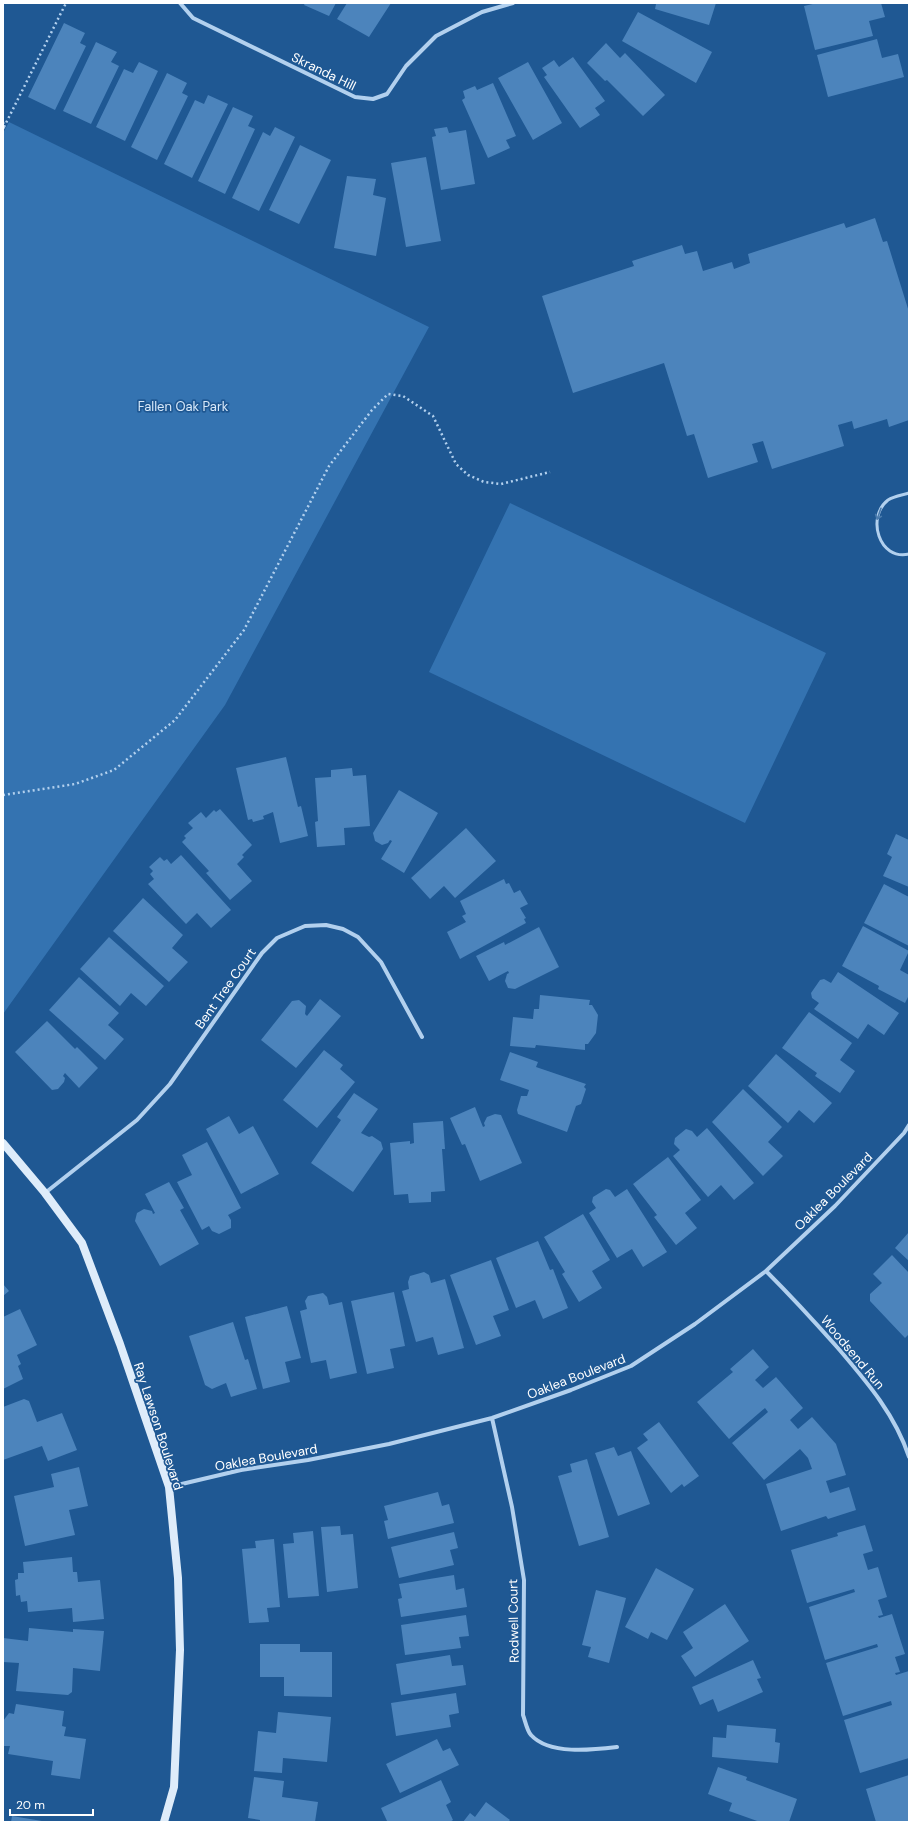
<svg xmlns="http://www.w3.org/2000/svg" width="912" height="1825" viewBox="0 0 912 1825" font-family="'DM Sans',sans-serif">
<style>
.green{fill:#3473b1}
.building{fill:#4c84bc}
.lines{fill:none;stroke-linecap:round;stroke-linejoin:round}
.path{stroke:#b2d0ee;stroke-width:2.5;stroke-dasharray:2 3;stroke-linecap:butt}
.lane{stroke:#b2d0ee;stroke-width:3}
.street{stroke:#b2d0ee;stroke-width:4}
.secondary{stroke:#deecfa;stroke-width:8}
.oneway{stroke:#4b7cae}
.labels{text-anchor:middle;stroke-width:3.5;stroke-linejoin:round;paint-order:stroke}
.street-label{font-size:13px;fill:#fff;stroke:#1f5893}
.park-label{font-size:13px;fill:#d8e9fa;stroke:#1f5893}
</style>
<rect width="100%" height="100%" fill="#1f5893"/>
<!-- green -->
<path class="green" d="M9 122 429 327 225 705 3 1014V133Z
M510 503 826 653 745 823 429 672Z"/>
<!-- building -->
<path class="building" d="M305 3H336L329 16 304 5Z
M347 3H391L369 37 337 19Z
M653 3H716L709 25 655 9 656 4Z
M817 3H881L885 17 869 21 873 36 815 50 804 6Z
M638 12 712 52 696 83 622 41Z
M64 23 85 33 80 43 86 46 55 110 28 97Z
M877 39 882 58 898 54 904 77 828 97 817 55Z
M96 42 117 52 111 62 119 66 91 124 63 111Z
M606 43 620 58 625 53 665 95 643 116 607 80 605 81 587 63Z
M573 57 605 101 595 108 600 115 580 128 544 77 547 75 542 68 554 60 559 67Z
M139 62 158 71 125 141 96 127 124 69 133 73Z
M528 62 562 123 533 140 498 78Z
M167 73 187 83 182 93 188 96 157 160 131 147Z
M493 83 516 136 506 140 510 148 488 158 462 100 465 98 463 91 475 86 477 90Z
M208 95 228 104 192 178 164 164 195 100 204 104Z
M233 107 253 116 248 126 255 129 225 194 198 181Z
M275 127 295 137 259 211 232 198 263 132 270 136Z
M447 127 449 133 466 130 475 184 441 190 432 137 436 136 434 129Z
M300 145 331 160 299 224 269 210Z
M426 157 441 241 406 247 391 163Z
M347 176 376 179 373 195 386 198 376 256 334 248Z
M875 218 883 242 887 241 909 312V420L889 427 887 419 854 429 852 421 838 425 844 446 772 469 763 441 752 444 758 462 708 478 694 434 687 436 664 363 573 393 542 296 634 266 632 261 682 245 685 254 697 251 703 271 732 262 734 269 750 263 748 254 844 223 846 228Z
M286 757 298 807 301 806 308 836 280 843 273 812 263 816 264 819 253 822 252 819 248 820 236 768Z
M352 768 353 776 366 775 370 826 344 828 345 845 317 847 315 822 318 821 315 778 331 777V770Z
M399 790 438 813 404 873 381 859 392 841 390 840 388 843 382 845 375 841 373 833Z
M220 809 252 845 242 855 244 857 237 864 252 881 230 900 206 873 209 871 182 842 186 838 184 836 193 828 188 823 201 812 206 818 214 810 216 812Z
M466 828 496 861 455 898 444 886 430 899 411 878Z
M896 834 909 840V887L883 876 892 857 887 854Z
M181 855 231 910 211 928 197 913 186 924 148 884 154 879 150 874 153 871 149 867 160 857 164 861 167 859 171 864Z
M504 879 506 884 509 883 514 893 520 890 528 904 520 908 526 918 524 919 526 923 460 959 447 932 466 922 462 916 466 914 460 901Z
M884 884 909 897V946L864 923Z
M143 898 183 935 172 948 188 962 169 982 113 931Z
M863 926 909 951 900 970 909 975V995L905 1003 878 989 879 986 842 966Z
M539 927 559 967 515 989 508 988 505 981 507 974 509 973 508 971 489 981 476 956 504 942 505 945Z
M109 937 164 986 146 1006 131 993 120 1006 80 969Z
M838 972 899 1013 884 1035 868 1024 858 1039 814 1009 819 1003 812 998 811 993 820 980 824 979 831 983Z
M79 977 119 1013 108 1025 124 1039 105 1060 49 1010Z
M540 995 590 1000 589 1005H592L598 1015 596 1033 588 1044H585V1050L536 1045 535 1048 510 1046 513 1017 533 1019 534 1009H539Z
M320 999 341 1016 296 1068 261 1040 292 1001 299 1000 306 1006 305 1014 307 1016Z
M809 1012 852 1043 840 1060 855 1071 840 1093 815 1076 817 1073 782 1048Z
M47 1021 75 1049 77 1047 98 1068 79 1088 65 1073 63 1076 65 1078 64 1082 58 1089 52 1090 15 1052Z
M324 1050 343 1065 340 1069 355 1082 317 1128 283 1100Z
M510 1052 538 1062 536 1067 586 1084 584 1087 586 1089 581 1104 576 1106 567 1132 518 1114 517 1110 521 1096H527L529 1090 500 1080Z
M776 1054 832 1103 814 1123 799 1110 788 1123 748 1086Z
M743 1089 782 1127 768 1142 783 1156 763 1176 712 1122Z
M354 1093 378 1109 361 1133 369 1137 372 1136 381 1142 383 1149 353 1192 311 1163 341 1120 337 1117Z
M475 1107 483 1127 485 1126 484 1123 487 1117 495 1114 501 1115 522 1163 480 1181 465 1144 462 1145 450 1118Z
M229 1116 239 1134 253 1126 279 1174 241 1194 206 1129Z
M443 1121 445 1149H442L445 1191 431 1192V1202L409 1203 408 1194 394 1195 390 1143 410 1141V1144L414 1143 413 1123Z
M707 1128 754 1183 734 1200 721 1185 708 1197 673 1156 680 1150 674 1144 675 1138 686 1129 692 1131 697 1137Z
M207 1142 241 1208 228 1215 231 1220V1228L219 1234 212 1231 209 1226 202 1230 177 1182 192 1175 182 1155Z
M668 1157 701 1200 685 1213 697 1228 676 1245 654 1217 657 1215 633 1184Z
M169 1182 184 1208 180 1210 199 1244 160 1266 135 1221 137 1213 144 1209 152 1211 153 1214 155 1213 145 1194Z
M606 1189 610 1190 615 1197 627 1189 667 1252 643 1267 632 1249 617 1258 589 1213 596 1208 592 1202 593 1197Z
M583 1214 610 1260 592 1271 602 1288 579 1302 562 1274 565 1272 544 1237Z
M909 1232V1261L895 1248Z
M538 1241 550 1270 553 1269 568 1308 543 1319 535 1300 516 1308 496 1258Z
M892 1255 909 1273V1334L905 1338 870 1301V1294L882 1283 873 1274Z
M491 1260 509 1310 493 1316 501 1336 476 1345 450 1275Z
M424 1272 429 1275 431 1283 445 1279 464 1348 438 1355 433 1337 416 1342 402 1291 409 1289 408 1282 410 1276Z
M3 1284 9 1291 3 1296Z
M394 1292 405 1346 390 1349 394 1368 367 1374 351 1301Z
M323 1293 327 1297 329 1305 342 1302 357 1373 330 1379 326 1360 311 1363 300 1311 307 1309 305 1301 308 1296Z
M287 1306 301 1358 285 1362 290 1382 263 1389 245 1317Z
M20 1309 37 1345 17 1355 21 1364 18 1366 23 1379 3 1389V1317Z
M233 1322 245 1360 248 1359 257 1389 231 1397 226 1383 212 1389 205 1385 189 1336Z
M753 1349 769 1367 755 1380 763 1388 776 1377 803 1408 790 1420 798 1429 812 1417 836 1444 846 1475 826 1481 830 1493 849 1487 856 1510 828 1519 826 1516 781 1531 766 1484 812 1469 808 1458 800 1449 764 1480 732 1443 768 1412 765 1408 729 1439 697 1402 733 1372 730 1369Z
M24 1399 29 1401 37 1422 62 1413 77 1450 48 1461 42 1446 3 1460V1407Z
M659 1422 699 1476 684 1487 682 1484 671 1493 637 1448 648 1440 643 1434Z
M614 1447 618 1456 631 1451 650 1504 618 1516 595 1453Z
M587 1459 609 1537 579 1546 558 1476 572 1472 570 1464Z
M79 1467 88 1506 69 1510 75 1535 25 1546 14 1496 54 1487 51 1474Z
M438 1492 442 1506 449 1504 454 1523 388 1539 384 1521 388 1520 384 1506Z
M865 1525 873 1551 863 1554 868 1570 878 1567 887 1597 878 1600 883 1615 878 1616 879 1618 892 1614 905 1654 895 1657 900 1672 895 1673 896 1675 909 1671V1758L860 1773 844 1720 892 1705 891 1701 843 1716 826 1663 878 1647 877 1644 825 1660 809 1607 855 1592 854 1589 807 1603 791 1550 838 1536 837 1533Z
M340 1526 341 1535 353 1534 358 1588 327 1592 321 1527Z
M313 1531 319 1596 288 1598 283 1544 294 1543 293 1533Z
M454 1532 458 1548 450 1550 454 1565 399 1578 391 1547Z
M274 1539 280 1607 267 1608 269 1622 249 1623 242 1549 256 1548 255 1541Z
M72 1557 73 1572H77L78 1582 100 1580 104 1619 73 1622 72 1608 28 1612 27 1601 21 1602 20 1595 16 1596 15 1580 18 1579V1573H24L23 1562Z
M656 1568 694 1589 667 1640 651 1632 648 1639 625 1627Z
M454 1575 456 1590 464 1588 467 1607 401 1617 398 1599 402 1598 399 1584Z
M596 1590 626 1598 609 1663 588 1657 591 1647 582 1645Z
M725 1604 749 1641 695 1677 681 1656 693 1648 683 1632Z
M466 1615 469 1636 459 1637 461 1648 405 1655 401 1625Z
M29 1628 73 1632V1629L104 1631 100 1671 73 1668 72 1692 68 1695 16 1691 19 1663 3 1662V1638L28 1641Z
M260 1644H300V1652H332V1697L284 1696V1677H260Z
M450 1655 452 1666 463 1665 466 1685 401 1695 396 1664Z
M753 1660 761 1678 757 1679 763 1692 718 1712 713 1699 700 1705 692 1687Z
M456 1693 459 1713 449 1715 451 1727 396 1736 391 1703Z
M16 1704 64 1711 62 1726 66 1727 64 1736 86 1739 80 1779 51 1775 53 1761 8 1754 10 1746H4L3 1742V1721L9 1713 14 1714Z
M278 1712 331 1717 327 1762 283 1758 282 1773 254 1771 258 1731 276 1733Z
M727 1725 776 1729 775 1742 780 1743 778 1763 712 1757 713 1737 726 1738Z
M437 1739 443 1751 450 1748 459 1765 400 1793 386 1764Z
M718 1767 747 1777 746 1780 797 1799 789 1822H760L729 1811 732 1803 708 1794Z
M909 1775V1822H876L866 1789Z
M254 1777 284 1781 282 1797 318 1802 315 1822H260V1820L248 1818Z
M441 1780 451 1802 446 1805 453 1820 450 1822H384L387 1821 381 1808Z
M486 1802 510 1820 508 1822H463L470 1813 475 1817Z
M12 1816 42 1821V1822H11Z"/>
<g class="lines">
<!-- path -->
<path class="path" d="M3 122 4 127 3 129
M4 127 66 3
M3 795 75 784 114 770 175 720 244 630 329 466 372 410 388 394 403 396 433 416 456 464 468 475 484 482 501 484 550 472"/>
<!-- lane -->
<path class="lane" d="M909 493C903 495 894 496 888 500 866 517 879 561 909 554"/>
<!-- street -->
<path class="street" d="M180 3 193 18 355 97 373 99 387 94 406 66 436 36 482 12 513 3
M45 1193 137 1120 170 1084 262 953 277 938 305 926 326 925 343 929 358 937 381 962 422 1037
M766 1271C791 1296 814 1321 837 1347 866 1381 895 1414 909 1457
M492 1418 512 1507 524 1580 523 1715C525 1720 527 1731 531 1735 549 1755 592 1750 617 1747
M169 1487 241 1470 308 1460 389 1444 492 1418 571 1390 631 1366 695 1324 766 1271 835 1206 904 1133 909 1125"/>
<!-- secondary -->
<path class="secondary" d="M3 1143 45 1193 82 1243 120 1344 169 1487 178 1578 180 1650 174 1787 164 1822"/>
</g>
<!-- one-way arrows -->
<defs><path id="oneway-shaft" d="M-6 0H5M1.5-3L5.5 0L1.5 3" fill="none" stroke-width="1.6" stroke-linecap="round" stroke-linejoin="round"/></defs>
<use class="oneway" href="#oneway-shaft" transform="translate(879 514) rotate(109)"/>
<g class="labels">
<!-- street labels -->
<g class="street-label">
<text transform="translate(324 71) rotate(26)" y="5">Skranda Hill</text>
<text transform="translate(225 988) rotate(-55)" y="5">Bent Tree Court</text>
<text transform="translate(833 1191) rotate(-45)" y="5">Oaklea Boulevard</text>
<text transform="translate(853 1352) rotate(50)" y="5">Woodsend Run</text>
<text transform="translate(576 1376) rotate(-21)" y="5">Oaklea Boulevard</text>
<text transform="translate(159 1426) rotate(72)" y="5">Ray Lawson Boulevard</text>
<text transform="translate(266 1457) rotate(-10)" y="5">Oaklea Boulevard</text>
<text transform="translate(513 1621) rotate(-91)" y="5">Rodwell Court</text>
</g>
<!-- park labels -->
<g class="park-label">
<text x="183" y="411">Fallen Oak Park</text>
</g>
</g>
<!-- border -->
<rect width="912" height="1825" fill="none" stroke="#ffffff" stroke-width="8"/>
<!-- scale -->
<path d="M10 1809v6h83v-6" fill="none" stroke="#ffffff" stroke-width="2"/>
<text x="16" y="1809" font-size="12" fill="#ffffff" stroke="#1f5893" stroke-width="3" paint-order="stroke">20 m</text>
</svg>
